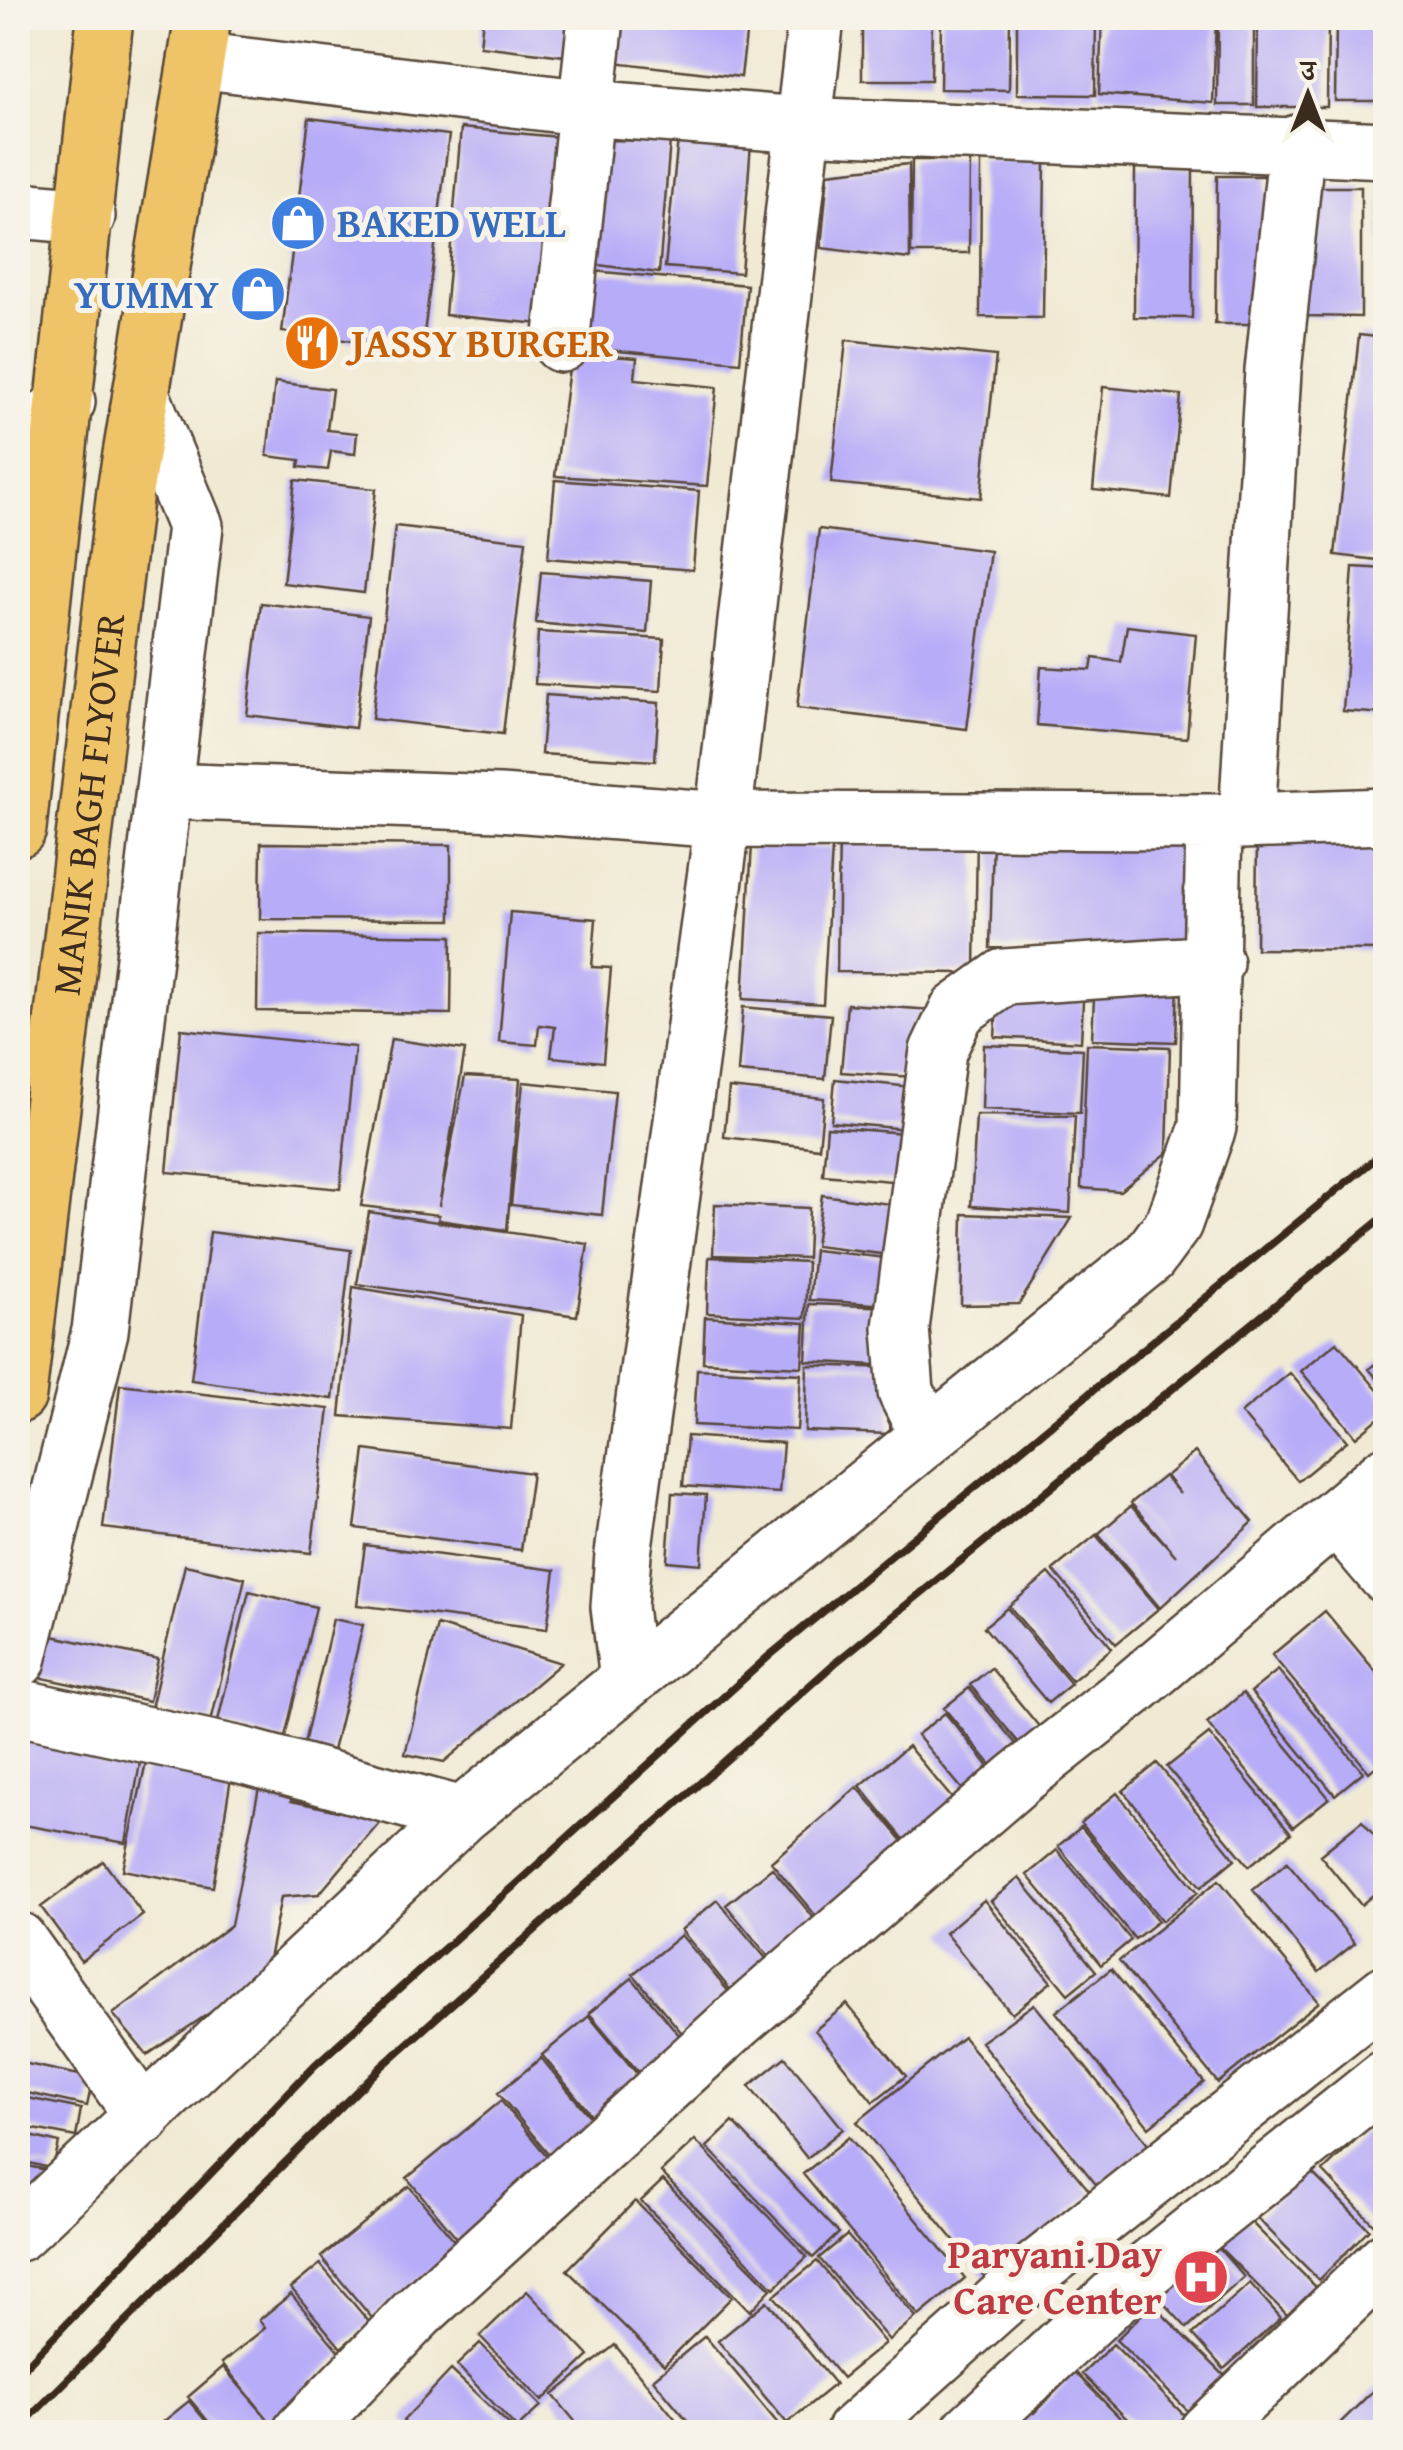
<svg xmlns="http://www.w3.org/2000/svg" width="1403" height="2450" viewBox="0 0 1403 2450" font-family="'Gentium Book Plus','Noto Serif Devanagari',serif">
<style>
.building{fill:#b7acf8}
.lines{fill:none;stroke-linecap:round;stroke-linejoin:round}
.minor-casing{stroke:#564739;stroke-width:60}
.major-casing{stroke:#564739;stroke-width:60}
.minor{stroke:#fff;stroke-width:55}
.major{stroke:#efc469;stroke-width:55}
.rail{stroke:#3b2a1e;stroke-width:8}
.labels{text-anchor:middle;stroke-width:10;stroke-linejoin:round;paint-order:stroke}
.shop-label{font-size:40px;font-weight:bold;fill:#366cbe;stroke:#f7f3e8;text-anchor:start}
.food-label{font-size:40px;font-weight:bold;fill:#c56008;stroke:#f7f3e8;text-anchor:start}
.street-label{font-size:40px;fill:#3b2a1e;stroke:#f7f3e8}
.health-label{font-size:40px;font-weight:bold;fill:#be3a42;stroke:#f7f3e8;text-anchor:end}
</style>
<rect width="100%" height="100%" fill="#f7f3e8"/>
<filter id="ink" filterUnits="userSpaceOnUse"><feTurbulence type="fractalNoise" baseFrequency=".01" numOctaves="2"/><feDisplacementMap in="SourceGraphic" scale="20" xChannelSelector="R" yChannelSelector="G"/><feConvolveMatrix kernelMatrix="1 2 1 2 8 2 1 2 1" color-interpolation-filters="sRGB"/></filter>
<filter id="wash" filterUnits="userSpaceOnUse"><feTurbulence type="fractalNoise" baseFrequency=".0048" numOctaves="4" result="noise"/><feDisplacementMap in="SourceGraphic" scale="40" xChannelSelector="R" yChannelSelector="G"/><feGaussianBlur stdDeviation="2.25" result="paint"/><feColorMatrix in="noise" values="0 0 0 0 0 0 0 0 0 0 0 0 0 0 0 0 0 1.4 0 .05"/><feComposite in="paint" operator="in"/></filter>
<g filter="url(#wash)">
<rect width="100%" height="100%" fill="#f0ead4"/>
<g id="blocks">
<!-- building -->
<path class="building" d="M483 18H569L565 56 480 46Z
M610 18H748L741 77 605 61Z
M862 18H932L931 80H862Z
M941 18H1010L1009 90 940 89Z
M1017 18H1096L1095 95 1017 94Z
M1102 18H1216L1213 103 1099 94Z
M1218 18H1254V105H1217Z
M1258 18H1328L1327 107H1257Z
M1336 18H1386V101H1335Z
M309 118 449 135 422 350 282 332Z
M461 128 558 137 541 324 445 315Z
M678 138 751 143 741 273 665 267Z
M596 140 670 141 659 273 583 263Z
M912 160H970L969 253H911Z
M981 160 1045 161 1043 318 980 317Z
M909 164 910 259 821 248 828 173Z
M1135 167 1193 168 1192 318 1134 317Z
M1217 176H1267L1266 324H1215Z
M1304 187H1361V317L1303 316Z
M1381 202H1386V314H1380Z
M581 270 747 285 740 362 574 347Z
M1359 335 1386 338V561L1335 555Z
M846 340 996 356 981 498 831 483Z
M571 353 637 358 635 379 717 387 707 486 555 476Z
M275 382 332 389 327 430 357 433 355 454 331 451 328 470 299 467 300 460 267 456Z
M1103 387 1181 395 1171 498 1093 490Z
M295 480 376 489 364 593 283 583Z
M555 480 699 491 693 570 548 558Z
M395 526 526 541 503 734 372 719Z
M819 529 990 551 967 729 797 708Z
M1353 567 1386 569V714L1343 711Z
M541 572 651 581 647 633 536 623Z
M261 603 369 616 355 728 247 715Z
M1127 626 1196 634 1187 738 1037 725 1041 667 1091 670 1093 658 1121 662Z
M538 632 664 639 661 691 535 684Z
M546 695 659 703 655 761 541 754Z
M839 830 977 831 975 973 837 972Z
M1257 830 1386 831V950L1256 949Z
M993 838 1188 844 1185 953 990 948Z
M261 843 451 845V920L260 919Z
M752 844 832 848 823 1004 743 999Z
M510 912 596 919 592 967 611 968 603 1062 551 1057 555 1027 539 1025 537 1045 499 1042Z
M258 933 452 936 451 1014 257 1011Z
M1095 978 1178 981 1176 1042 1092 1039Z
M1084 981 1081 1042 995 1037 998 985Z
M847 1004 932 1010 927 1078 841 1072Z
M743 1007 831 1015 825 1079 738 1072Z
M181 1029 355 1047 340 1189 167 1172Z
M391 1039 465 1050 439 1206 465 1076 520 1079 507 1230 438 1220 439 1215 361 1206Z
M1087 1044 1170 1047 1167 1153 1120 1191 1081 1188Z
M984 1045 1083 1049 1080 1113 982 1109Z
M835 1079 921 1088 916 1130 831 1122Z
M523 1082 615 1091 602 1215 511 1205Z
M729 1088 824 1098 819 1148 724 1137Z
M976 1115 1075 1116 1070 1213 971 1206Z
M827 1127 918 1134 914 1183 823 1175Z
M822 1195 905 1206 898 1256 815 1246Z
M715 1204 809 1208 807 1258 713 1255Z
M369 1212 588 1244 577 1316 357 1284Z
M963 1214 1072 1218 1019 1304 961 1305Z
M210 1232 351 1250 333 1399 191 1380Z
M814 1250 896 1259 891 1305 809 1300Z
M709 1257 807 1262 805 1318 707 1313Z
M353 1287 521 1315 511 1429 340 1416Z
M809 1304 895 1307 892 1366 806 1361Z
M705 1317 805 1323 802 1367 703 1362Z
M1337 1342 1386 1400V1412L1356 1437 1301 1371Z
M1386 1355V1389L1369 1369Z
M807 1365 892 1368 890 1434 805 1431Z
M697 1369 801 1374 797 1430 694 1425Z
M1290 1373 1347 1441 1298 1481 1241 1413Z
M120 1384 329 1409 311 1553 103 1528Z
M687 1436 783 1443 779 1493 683 1486Z
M365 1450 532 1473 521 1550 355 1528Z
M1195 1452 1253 1522 1160 1608 1098 1534 1131 1506 1176 1556 1131 1503 1164 1476 1180 1494 1166 1476Z
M672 1493 706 1495 701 1564 667 1561Z
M1096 1535 1158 1609 1116 1644 1053 1570Z
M365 1545 555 1570 547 1629 357 1605Z
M185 1565 245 1578 211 1722 151 1708Z
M1049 1573 1112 1648 1072 1681 1009 1606Z
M249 1591 316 1607 284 1741 217 1725Z
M1007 1608 1071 1684 1048 1703 984 1627Z
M1325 1611 1386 1684V1758L1369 1772 1272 1655Z
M333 1619 363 1625 332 1755 303 1748Z
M437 1625 561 1663 444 1762 405 1754Z
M39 1633 158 1659 149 1701 29 1675Z
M991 1668 1051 1741 1031 1757 970 1685Z
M1278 1670 1363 1772 1335 1795 1251 1692Z
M969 1688 1027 1757 1002 1778 944 1708Z
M1243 1693 1329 1798 1293 1827 1207 1723Z
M945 1713 1000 1780 973 1802 917 1735Z
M18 1729 142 1751 126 1843 18 1824Z
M1209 1734 1291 1833 1249 1866 1167 1767Z
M908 1746 961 1809 912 1849 860 1786Z
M147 1757 231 1778 213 1887 123 1870Z
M1157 1763 1235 1859 1201 1887 1123 1791Z
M261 1778 292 1784 291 1801 382 1820 319 1894 281 1897 266 1975 147 2055 113 2014 231 1925Z
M857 1787 913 1853 826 1928 771 1862Z
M1117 1793 1198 1892 1162 1921 1081 1823Z
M1362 1821 1386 1850V1884L1361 1905 1320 1855Z
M1081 1827 1158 1921 1135 1939 1058 1846Z
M1057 1850 1131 1940 1101 1965 1027 1875Z
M103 1861 143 1915 81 1961 41 1907Z
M1287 1862 1355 1943 1319 1972 1253 1890Z
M772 1868 824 1930 778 1968 726 1905Z
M1019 1878 1096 1971 1068 1994 991 1901Z
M1219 1880 1319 2002 1218 2083 1119 1961Z
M717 1900 780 1975 743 2005 681 1930Z
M984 1900 1051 1982 1012 2014 945 1933Z
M681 1935 739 2004 691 2044 633 1974Z
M1111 1969 1204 2082 1149 2127 1056 2012Z
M632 1978 689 2047 647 2082 589 2013Z
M847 2004 906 2076 873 2102 815 2030Z
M1034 2004 1150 2146 1099 2188 981 2042Z
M589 2016 647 2086 599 2124 542 2055Z
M963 2037 1092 2194 987 2280 857 2122Z
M785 2057 843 2129 807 2158 749 2086Z
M541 2058 601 2130 558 2165 498 2093Z
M18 2062 93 2078 87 2106 18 2091Z
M18 2096 81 2109 76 2137 18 2126Z
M501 2101 557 2168 463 2245 407 2178Z
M1377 2119 1386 2129V2216L1375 2226 1323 2171Z
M733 2122 839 2233 813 2258 707 2147Z
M18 2133 59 2143 53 2169 18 2160Z
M849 2137 965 2278 919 2316 803 2174Z
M695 2140 807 2257 774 2288 661 2172Z
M18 2164 51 2171 44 2199 18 2193Z
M1307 2168 1369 2229 1319 2280 1257 2218Z
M663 2180 771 2289 750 2311 641 2201Z
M409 2186 460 2247 372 2318 321 2257Z
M635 2201 732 2297 664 2365 567 2270Z
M1248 2219 1317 2288 1289 2317 1219 2247Z
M847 2235 916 2317 889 2340 819 2258Z
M1213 2242 1244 2277 1187 2328 1155 2294Z
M817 2261 885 2343 842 2378 774 2296Z
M320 2264 370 2323 341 2348 291 2288Z
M1250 2283 1281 2318 1224 2369 1193 2334Z
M527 2291 589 2356 542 2401 480 2336Z
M291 2294 342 2355 309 2383 315 2390 272 2426 277 2432H217L188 2397 223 2367 268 2419 222 2363 265 2328 259 2320Z
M767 2301 835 2384 787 2423 718 2341Z
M1152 2304 1226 2377 1190 2413 1116 2340Z
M705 2336 785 2432H697L653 2379Z
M480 2343 541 2406 517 2428 457 2365Z
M1113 2344 1185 2416 1169 2432H1140L1082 2374Z
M615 2345 686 2432H584L553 2395Z
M451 2370 513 2428 509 2432H414L403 2421Z
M1075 2372 1134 2432H1006L1023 2401 1034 2413Z
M1386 2378V2432H1349L1340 2423Z
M189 2401 215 2432H172L163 2422Z"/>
</g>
</g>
<g filter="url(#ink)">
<use href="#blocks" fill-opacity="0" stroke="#564739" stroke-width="2.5"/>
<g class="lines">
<!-- minor casing -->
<g class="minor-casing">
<path id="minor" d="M197 60 587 108 801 125 1386 150
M18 210 87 216
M561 344 596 18
M18 441 67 402
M165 791 500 803 723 820 1214 822 1386 816
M1247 820 1273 371 1297 143
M928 1436 906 1392 901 1328 938 1051 957 1011 1004 977 1215 963
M1337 1517 1386 1575
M18 1660 100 1331 195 526 141 394
M628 1680 619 1607 623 1554 723 820 816 18
M18 1707 241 1755 462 1815
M18 1940 144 2117
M18 2233 462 1815 1149 1257 1174 1223 1208 1127 1214 822
M301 2432 417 2313 736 2022 1017 1780 1131 1690 1386 1474
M854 2432 1039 2267 1386 1993
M969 2432 1125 2287 1386 2078
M1207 2432 1386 2260"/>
</g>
<!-- major casing -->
<g class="major-casing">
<g id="major">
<path d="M18 829 105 18"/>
<path id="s1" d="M18 1395 125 491 203 18"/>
</g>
</g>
<!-- minor -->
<use href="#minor" class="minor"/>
<!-- major -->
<use href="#major" class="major"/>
<!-- rail -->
<path class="rail" d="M18 2374 315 2065 769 1656 1386 1150
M18 2429 381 2067 835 1663 1386 1215"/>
</g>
</g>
<!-- icons -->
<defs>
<g id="shop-disc" transform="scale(2.875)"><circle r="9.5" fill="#3f7fe0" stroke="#f7f3e8"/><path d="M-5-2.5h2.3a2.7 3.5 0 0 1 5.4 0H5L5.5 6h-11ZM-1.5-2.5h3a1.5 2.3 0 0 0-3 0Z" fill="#fff"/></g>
<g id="restaurant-disc" transform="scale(2.875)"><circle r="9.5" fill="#e8710a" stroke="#f7f3e8"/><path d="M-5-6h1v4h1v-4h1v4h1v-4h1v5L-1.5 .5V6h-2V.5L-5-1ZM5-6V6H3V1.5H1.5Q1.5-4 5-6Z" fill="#fff"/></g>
<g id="hospital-disc" transform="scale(2.875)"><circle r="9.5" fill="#e0444e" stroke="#f7f3e8"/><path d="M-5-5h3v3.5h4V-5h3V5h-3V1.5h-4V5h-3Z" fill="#fff"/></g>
</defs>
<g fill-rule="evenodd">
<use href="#shop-disc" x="298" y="223"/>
<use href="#shop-disc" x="258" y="294"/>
<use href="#restaurant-disc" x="312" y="343"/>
<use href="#hospital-disc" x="1201" y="2277"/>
</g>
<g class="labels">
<!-- shop labels -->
<g class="shop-label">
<text x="337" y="237">BAKED WELL</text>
<text x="219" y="308" text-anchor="end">YUMMY</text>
</g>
<!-- food labels -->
<g class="food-label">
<text x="351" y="357">JASSY BURGER</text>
</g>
<!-- street labels -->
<g class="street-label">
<text dy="14" stroke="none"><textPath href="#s1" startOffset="595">MANIK BAGH FLYOVER</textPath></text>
</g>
<!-- health labels -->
<g class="health-label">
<text x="1162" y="2268">Paryani Day<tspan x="1162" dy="46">Care Center</tspan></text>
</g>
</g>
<!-- margin -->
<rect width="1403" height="2450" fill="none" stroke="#f7f3e8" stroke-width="60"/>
<!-- north arrow -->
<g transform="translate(1308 95)" stroke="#f7f3e8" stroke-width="8" paint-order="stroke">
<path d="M0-8L18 38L0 25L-18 38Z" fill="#3b2a1e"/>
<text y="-15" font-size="28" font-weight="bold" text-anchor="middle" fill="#3b2a1e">उ</text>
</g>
</svg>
